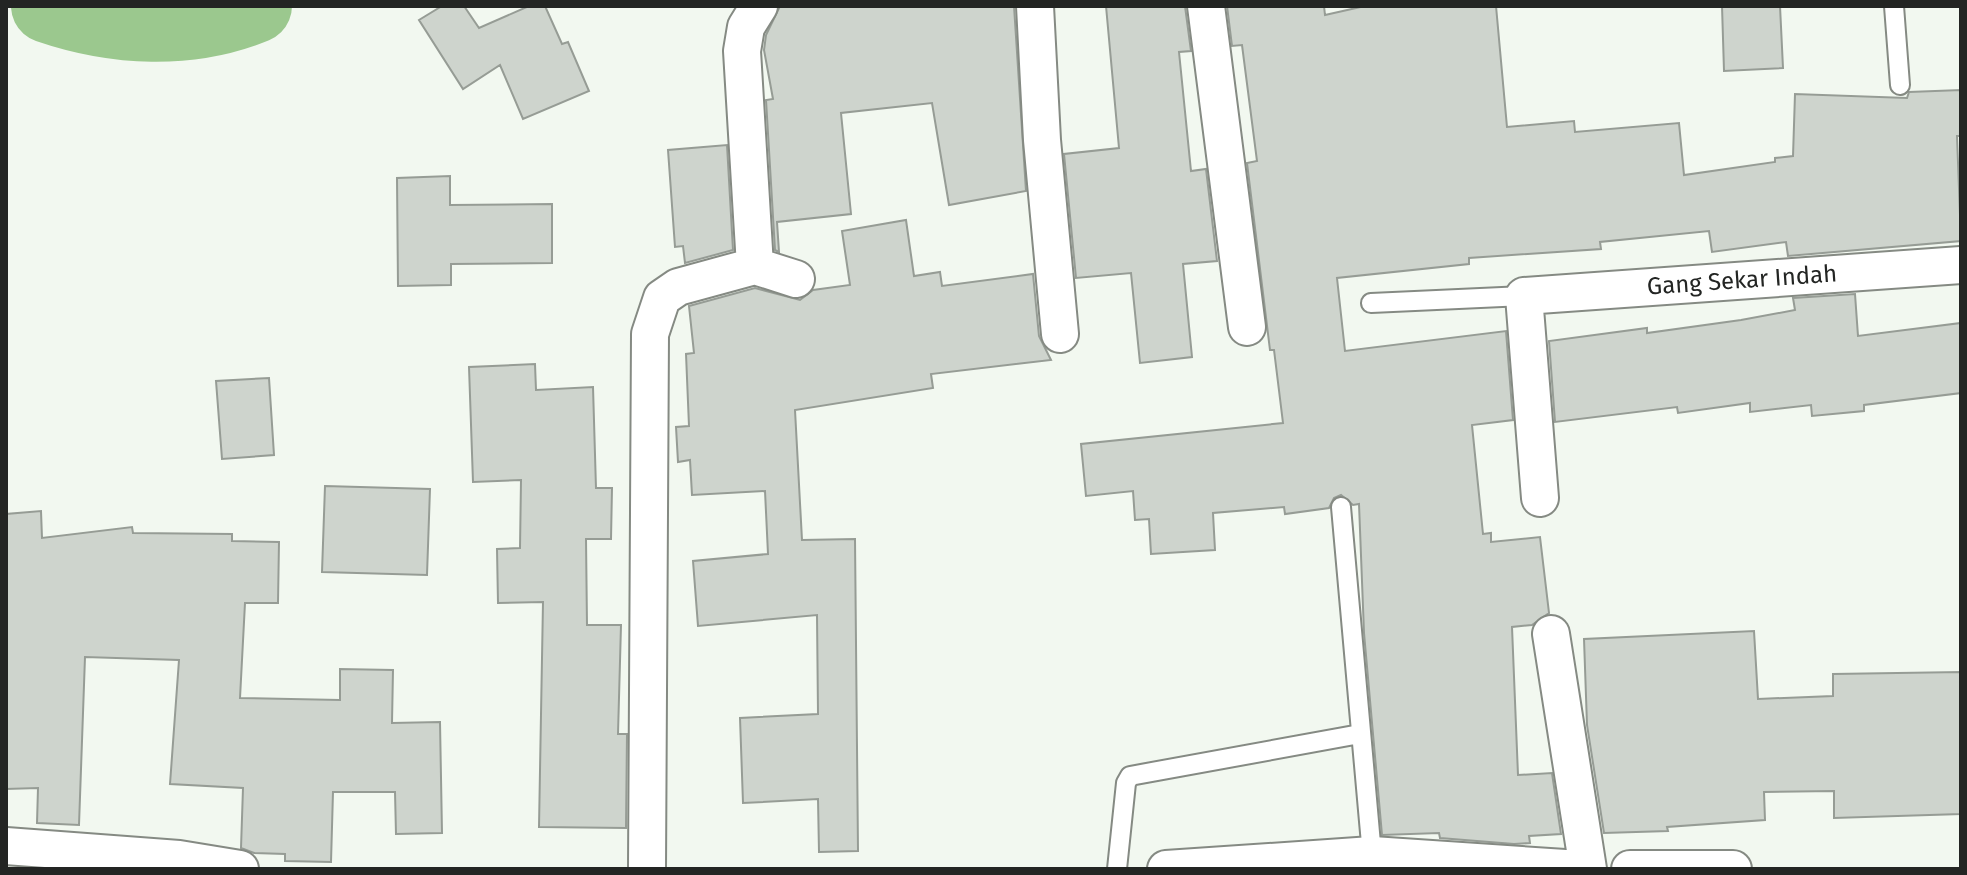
<svg xmlns="http://www.w3.org/2000/svg" width="1967" height="875" viewBox="0 0 1967 875" font-family="'Fira Sans',sans-serif">
<style>
.lines{fill:none;stroke-linecap:round;stroke-linejoin:round}
.river{stroke:#9bc88e;stroke-width:74}
.building{fill:#ced4cd;stroke:#969c95;stroke-width:2}
.service-casing{stroke:#858a83;stroke-width:22}
.minor-casing{stroke:#858a83;stroke-width:40}
.service{stroke:#fff;stroke-width:18}
.minor{stroke:#fff;stroke-width:36}
.labels{text-anchor:middle;stroke-width:7;stroke-linejoin:round;paint-order:stroke}
.street-label{font-size:24px;fill:#232523;stroke:#fff}
</style>
<rect width="100%" height="100%" fill="#f2f8f0"/>
<g class="lines">
<!-- river -->
<path class="river" d="M48 6C115 29 189 33 255 6"/>
</g>
<!-- building -->
<path class="building" d="M442 6H464L479 28 529 6H545L562 44 568 42 589 91 523 119 500 65 463 89 419 20Z
M780 6H1014L1026 191 949 205 932 103 841 113 851 214 777 222 779 252 775 250 766 100 773 99 764 50 766 35Z
M1106 6H1185L1191 51 1179 52 1191 171 1206 169 1217 261 1183 264 1192 357 1140 363 1131 273 1076 278 1064 154 1119 148Z
M1227 6H1324L1325 15 1365 6H1496L1507 127 1574 121 1575 132 1679 123 1684 175 1775 162V158L1793 156 1795 94 1907 98 1909 92 1961 90V136H1957L1961 241 1788 256 1786 242 1712 252 1709 231 1600 242 1601 249 1469 258V264L1337 278 1345 351 1506 331 1513 420 1472 425 1483 534 1491 533V542L1540 537 1549 613 1532 625 1512 627 1518 775 1552 773 1561 834 1529 836 1530 843 1514 844 1440 838 1439 833 1382 835 1364 633 1359 504 1353 505 1341 495 1334 498 1329 508 1285 514 1284 507 1213 513 1215 550 1151 554 1149 519 1135 520 1133 491 1086 496 1081 444 1283 423 1274 350H1270L1247 163 1257 161 1242 45 1232 46Z
M1722 6H1780L1783 68 1724 71Z
M727 145 733 250 685 263 683 246 675 247 668 150Z
M450 176V205L552 204V263L451 264V285L398 286 397 178Z
M906 220 914 276 940 272 942 286 1033 274 1039 336 1051 360 931 374 933 388 795 410 802 540 855 539 858 851 819 852 818 799 743 803 740 718 818 714 817 615 698 626 693 561 768 554 765 491 692 495 690 460 678 462 676 427 689 426 686 354 694 353 689 306 755 288 800 300 813 290 850 285 842 231Z
M1855 294 1858 336 1961 323V393L1864 405V411L1812 416 1811 405 1750 412V403L1678 413 1677 407 1555 422 1549 341 1647 328V333L1741 320 1795 310 1793 298Z
M535 364 536 390 593 387 596 488H612L611 539H586L587 625H621L618 734H627L626 828 539 827 543 602 498 603 497 549 520 548 521 480 473 482 469 367Z
M269 378 274 455 222 459 216 381Z
M325 486 430 489 427 575 322 572Z
M41 511 42 538 132 527 133 533 232 534V541L279 542 278 603H245L240 698 340 700V669L393 670 392 723 440 722 442 833 396 834 395 792H333L331 862 285 861V854L254 853 241 848 243 788 170 784 179 660 85 657 79 825 37 823 38 788 6 789V514Z
M1754 631 1758 699 1833 696V674L1961 672V814L1834 818V791L1764 792 1765 820 1667 827 1668 831 1604 833 1587 725 1584 639Z"/>
<g class="lines">
<!-- service casing -->
<g class="service-casing">
<path id="service" d="M1894 6 1900 85
M1371 303 1524 296
M1341 507 1372 855
M1117 869 1126 783 1130 776 1360 734"/>
</g>
<!-- minor casing -->
<g class="minor-casing">
<path id="minor" d="M1035 6 1042 140 1060 334
M1206 6 1247 327
M755 266 742 51 746 27 759 6
M1540 498 1524 296 1961 265
M1551 634 1588 869
M6 846 179 859 240 869
M647 869 650 334 662 298 678 287 755 266 796 279
M1166 869 1372 855 1580 869
M1630 869H1733"/>
</g>
<!-- service -->
<use href="#service" class="service"/>
<!-- minor -->
<use href="#minor" class="minor"/>
</g>
<g class="labels">
<!-- street labels -->
<g class="street-label">
<text transform="translate(1742 280) rotate(-4)" y="8">Gang Sekar Indah</text>
</g>
</g>
<!-- border -->
<rect width="1967" height="875" fill="none" stroke="#232523" stroke-width="16"/>
</svg>
